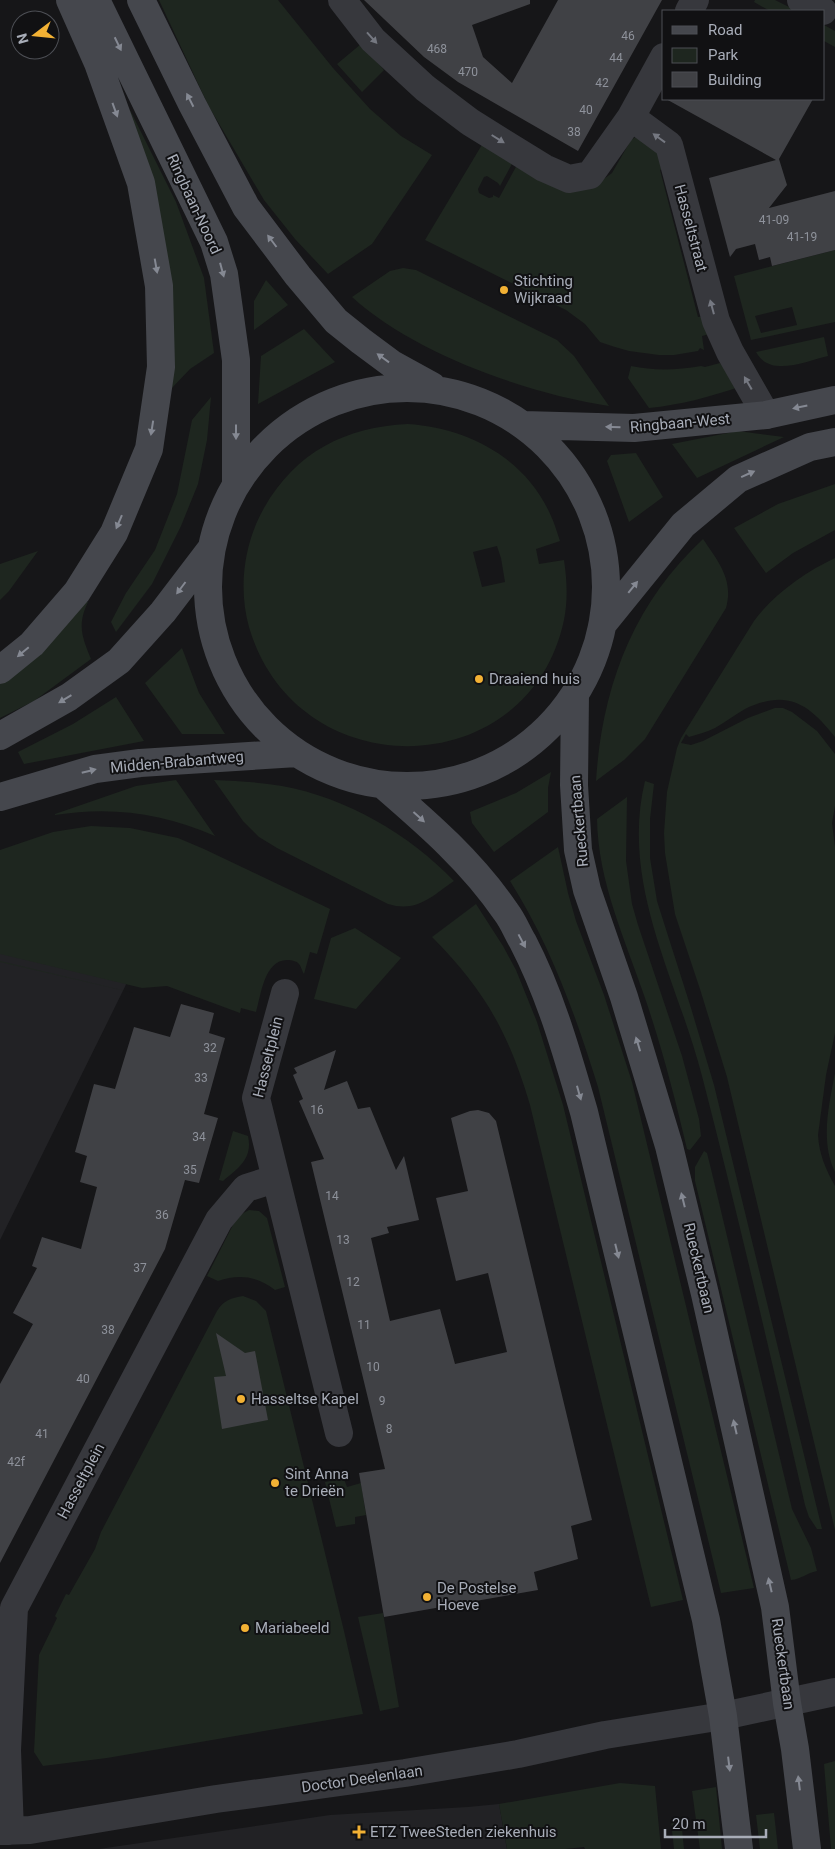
<svg xmlns="http://www.w3.org/2000/svg" width="835" height="1849" viewBox="0 0 835 1849" font-family="Roboto,sans-serif">
<style>
.built{fill:#222225}
.green{fill:#1e261f;fill-rule:evenodd}
.building{fill:#404145}
.lines{fill:none;stroke-linecap:round;stroke-linejoin:round}
.street{stroke:#37383d;stroke-width:28}
.secondary{stroke:#45474d;stroke-width:28}
.oneway{fill:#757881}
.oneway2{fill:#858993}
.poi-dot{fill:#f2b134;stroke:#111113;stroke-width:2}
.labels{text-anchor:middle;stroke-width:4;stroke-linejoin:round;paint-order:stroke}
.number-label{font-size:12px;fill:#8e929b}
.street-label{font-size:15px;fill:#a8adb8;stroke:#111113}
.poi-label{font-size:15px;fill:#a8adb8;stroke:#111113;text-anchor:start}
</style>
<rect width="100%" height="100%" fill="#161618"/>
<!-- built -->
<path class="built" d="M0 936 149 938 0 1240Z
M499 1804 507 1849H99L330 1815 468 1807Z"/>
<!-- green -->
<path class="green" d="M159 0H278L333 68 370 109 401 136 432 155 372 244 328 274 295 239 264 200 208 105Z
M755 0H775L797 11H770L754 2Z
M824 25 835 31V47L824 41Z
M361 44 384 70 362 92 337 64Z
M130 110 176 202 204 278 214 353 190 369 170 390Z
M637 136 662 154 667 167 660 170 698 317 706 316 713 333 702 336 704 350 700 348 698 351 674 355H659L629 351 615 347 600 342 585 324 566 310 425 240 483 143 514 160 500 186 498 183 487 176 484 177 478 189 479 193 489 198 493 197V195L499 198 518 163 597 184 612 173 631 140Z
M835 250V322L751 340 734 276ZM792 307 797 325 761 333 755 316Z
M403 268 416 270 557 340 574 356 609 406C526 393 415 354 352 297L390 271Z
M266 280 288 305 254 330V301Z
M304 329 335 362 258 404 261 356Z
M824 337 828 356C806 361 770 378 756 352Z
M720 363 739 387C709 397 680 405 649 408L628 378 631 366C655 371 677 370 701 366L705 367Z
M211 397 207 440 198 484 181 526 152 584 116 632 111 622 126 593 155 550 177 494 192 420Z
M408 424C468 428 526 458 551 516 555 524 557 533 560 541L536 549 539 564 564 560C567 580 568 600 564 620 529 785 296 789 249 627 238 588 244 543 264 508 296 452 345 427 408 424ZM497 546 501 558 505 582 482 587 473 552Z
M738 431 784 437 697 478 672 444Z
M636 453 663 497 629 522 607 461 611 455Z
M835 484V530L793 553 766 573 734 528 778 504Z
M703 539C718 561 734 580 726 608L645 739 624 760 596 781C602 687 633 604 703 539Z
M38 551 9 591 0 600V564Z
M835 558V737C808 703 787 689 745 709 734 715 726 722 715 728 707 732 698 734 689 737L686 734 681 743 691 745 703 741 748 718 775 708H783L792 712 817 731 835 754V806L832 823 835 847V1033L826 1075 818 1135C819 1154 826 1170 835 1186V1530L727 1077 700 989 675 914 665 853 664 833 667 792 677 748 681 738 754 621C774 594 805 572 835 558Z
M83 601 88 602C77 625 82 637 91 659L34 701 0 718V683Z
M182 648 199 693 225 734H182L145 683Z
M116 697 144 741 24 764 18 752 73 724Z
M551 772 548 788V812L494 852 472 823 470 812 516 793Z
M176 780 215 836C163 813 111 806 55 815V814L136 786Z
M214 780C237 781 259 782 282 786 347 798 409 834 454 881 432 896 417 913 388 904L277 848 259 837 243 821Z
M645 781 654 784 650 819V858L657 901 691 1008 714 1085 822 1529H817L809 1517 805 1505C772 1362 739 1219 702 1076 677 979 620 884 645 781Z
M627 797 626 861 632 904 638 925 682 1056 699 1119 701 1136 690 1150 687 1149C675 1098 662 1048 645 998 625 939 598 882 597 819Z
M91 826 130 828 178 838 204 849 330 909 317 954 310 952 304 974C302 971 301 966 299 964 297 961 291 960 288 960 264 959 261 996 256 1012L241 1008 240 1013 167 986 142 988 0 954V850L53 832Z
M558 847 568 893 576 921 604 995 632 1082 754 1588 721 1593 598 1087C576 1016 550 944 510 881Z
M476 904 503 946 516 970 537 1022 563 1105 683 1600 651 1607 530 1105C509 1034 485 990 432 937Z
M355 928 401 958 356 1009 314 999 331 938Z
M0 961 134 993 0 962Z
M835 1073V1172C820 1141 829 1105 835 1073Z
M233 1131 248 1136C253 1158 239 1168 223 1181L219 1180Z
M704 1151 707 1153 711 1169 792 1509 811 1548 817 1571C807 1573 801 1579 791 1580L695 1181V1167Z
M249 1210 259 1211 267 1218 285 1287 275 1290C257 1276 239 1274 218 1281L207 1276 236 1219 240 1215Z
M243 1296 256 1301 266 1311 344 1631 363 1714 107 1758 43 1766 34 1752 39 1655 57 1618 55 1616 66 1594 69 1595 95 1549 101 1532 217 1311C224 1300 231 1298 243 1296Z
M344 1479 347 1487 361 1483 366 1515 355 1517V1524L336 1527 325 1482Z
M383 1613 399 1707 380 1711 358 1617Z
M835 1761V1849H831L824 1764Z
M620 1783 655 1786 661 1849H585L584 1847 565 1849H507L499 1804Z
M716 1787 722 1849H700L692 1791Z
M774 1813 778 1849H760L756 1815Z
M681 1819 684 1849H674L671 1821Z"/>
<!-- building -->
<path class="building" d="M364 0H530V4L472 25 483 57 512 83 558 0H662L578 151 458 82 424 57Z
M666 99H813L779 159 787 185 769 208 835 191V250L772 266 770 257 759 260 755 244 736 249 730 257 709 178 776 160Z
M181 1004 214 1013 209 1033 225 1038 204 1114 218 1118 199 1183 185 1180 165 1249 0 1563V1384L33 1324 13 1313 37 1268 32 1266 42 1237 81 1249 97 1187 80 1182 87 1156 75 1152 94 1084 115 1089 134 1027 170 1037Z
M336 1050 324 1090 347 1081 358 1109 370 1107 396 1170 404 1156 419 1220 387 1227 389 1233 371 1238 390 1321 440 1309 455 1364 507 1352 488 1273 456 1281 436 1198 468 1191 451 1118 470 1111 478 1110 489 1113 496 1121 592 1520 571 1526 578 1559 534 1572 538 1590 384 1617 359 1473 385 1469 311 1162 324 1159 299 1101 303 1099 293 1075 297 1073 294 1068Z
M216 1333 245 1353 255 1351 268 1420 222 1429 214 1377 226 1376Z"/>
<g class="lines">
<!-- street -->
<path class="street" d="M342 0 373 40 425 88 470 122 544 168 569 179 590 175 631 117 664 57
M801 0 823 11
M689 11 695 0
M631 117 669 145 716 321 730 352 766 415
M285 993 256 1098 339 1433
M0 1831 30 1830 216 1799 405 1773 518 1754 605 1735 723 1716 835 1692
M10 1831 7 1750 14 1608 219 1220 246 1188 275 1179"/>
<!-- secondary -->
<path class="secondary" d="M96 0 214 242 224 274 236 360V483
M141 0 192 104 246 207 298 276 336 321 361 341 392 364 432 386
M208 587a199 199 0 1 1 398 0a199 199 0 1 1-398 0Z
M523 425 634 428 766 415 835 400
M602 625 683 525 738 479 810 447 835 442
M0 670 32 644 77 592 114 533 149 449 161 367 159 286 141 183 98 63 70 0
M575 694 574 785 578 850 587 890 624 997 669 1146 705 1294 775 1607 787 1703 795 1749 807 1849
M0 736 69 697 119 661 163 612 211 549
M383 785C428 824 472 862 506 912 513 921 517 932 523 942 551 996 567 1054 584 1112L706 1620 723 1716 739 1849
M0 797 95 769 140 763 297 753"/>
</g>
<!-- one-way arrows -->
<defs><path id="oneway-solid" d="M-6-.8H1V-3.2L6.5 0L1 3.2V.8H-6Z" transform="scale(1.25)"/></defs>
<g class="oneway">
<use href="#oneway-solid" transform="translate(372 38) rotate(48)"/>
<use href="#oneway-solid" transform="translate(659 138) rotate(-144)"/>
<use href="#oneway-solid" transform="translate(498 139) rotate(32)"/>
<use href="#oneway-solid" transform="translate(712 307) rotate(-105)"/>
<use href="#oneway-solid" transform="translate(748 383) rotate(-120)"/>
</g>
<g class="oneway2">
<use href="#oneway-solid" transform="translate(118 44) rotate(64)"/>
<use href="#oneway-solid" transform="translate(190 100) rotate(-117)"/>
<use href="#oneway-solid" transform="translate(115 110) rotate(70)"/>
<use href="#oneway-solid" transform="translate(272 241) rotate(-127)"/>
<use href="#oneway-solid" transform="translate(156 266) rotate(80)"/>
<use href="#oneway-solid" transform="translate(222 270) rotate(75)"/>
<use href="#oneway-solid" transform="translate(383 358) rotate(-144)"/>
<use href="#oneway-solid" transform="translate(800 407) rotate(168)"/>
<use href="#oneway-solid" transform="translate(613 427) rotate(-178)"/>
<use href="#oneway-solid" transform="translate(152 428) rotate(99)"/>
<use href="#oneway-solid" transform="translate(236 432) rotate(90)"/>
<use href="#oneway-solid" transform="translate(748 474) rotate(-24)"/>
<use href="#oneway-solid" transform="translate(119 522) rotate(113)"/>
<use href="#oneway-solid" transform="translate(633 587) rotate(-51)"/>
<use href="#oneway-solid" transform="translate(181 588) rotate(127)"/>
<use href="#oneway-solid" transform="translate(23 652) rotate(140)"/>
<use href="#oneway-solid" transform="translate(65 699) rotate(149)"/>
<use href="#oneway-solid" transform="translate(89 771) rotate(-14)"/>
<use href="#oneway-solid" transform="translate(419 817) rotate(42)"/>
<use href="#oneway-solid" transform="translate(522 941) rotate(62)"/>
<use href="#oneway-solid" transform="translate(638 1044) rotate(-107)"/>
<use href="#oneway-solid" transform="translate(579 1093) rotate(74)"/>
<use href="#oneway-solid" transform="translate(683 1200) rotate(-104)"/>
<use href="#oneway-solid" transform="translate(617 1251) rotate(76)"/>
<use href="#oneway-solid" transform="translate(735 1427) rotate(-103)"/>
<use href="#oneway-solid" transform="translate(770 1585) rotate(-103)"/>
<use href="#oneway-solid" transform="translate(729 1764) rotate(83)"/>
<use href="#oneway-solid" transform="translate(799 1783) rotate(-97)"/>
</g>
<!-- markers -->
<g class="poi-dot">
<circle cx="504" cy="290" r="5"/>
<circle cx="479" cy="679" r="5"/>
<circle cx="241" cy="1399" r="5"/>
<circle cx="275" cy="1483" r="5"/>
<circle cx="427" cy="1597" r="5"/>
<circle cx="245" cy="1628" r="5"/>
<path d="M356.5 1824.5h5v5h5v5h-5v5h-5v-5h-5v-5h5z"/>
</g>
<g class="labels">
<!-- number labels -->
<g class="number-label">
<text x="628" y="40">46</text>
<text x="437" y="53">468</text>
<text x="616" y="62">44</text>
<text x="468" y="76">470</text>
<text x="602" y="87">42</text>
<text x="586" y="114">40</text>
<text x="574" y="136">38</text>
<text x="774" y="224">41-09</text>
<text x="802" y="241">41-19</text>
<text x="210" y="1052">32</text>
<text x="201" y="1082">33</text>
<text x="317" y="1114">16</text>
<text x="199" y="1141">34</text>
<text x="190" y="1174">35</text>
<text x="332" y="1200">14</text>
<text x="162" y="1219">36</text>
<text x="343" y="1244">13</text>
<text x="140" y="1272">37</text>
<text x="353" y="1286">12</text>
<text x="364" y="1329">11</text>
<text x="108" y="1334">38</text>
<text x="373" y="1371">10</text>
<text x="83" y="1383">40</text>
<text x="382" y="1405">9</text>
<text x="389" y="1433">8</text>
<text x="42" y="1438">41</text>
<text x="16" y="1466">42f</text>
</g>
<!-- street labels -->
<g class="street-label">
<text transform="translate(194 204) rotate(65)" y="5">Ringbaan-Noord</text>
<text transform="translate(691 228) rotate(75)" y="5">Hasseltstraat</text>
<text transform="translate(680 423) rotate(-5)" y="5">Ringbaan-West</text>
<text transform="translate(177 762) rotate(-5)" y="5">Midden-Brabantweg</text>
<text transform="translate(579 821) rotate(-95)" y="5">Rueckertbaan</text>
<text transform="translate(268 1057) rotate(-76)" y="5">Hasseltplein</text>
<text transform="translate(699 1268) rotate(77)" y="5">Rueckertbaan</text>
<text transform="translate(81 1481) rotate(-62)" y="5">Hasseltplein</text>
<text transform="translate(783 1664) rotate(82)" y="5">Rueckertbaan</text>
<text transform="translate(362 1779) rotate(-8)" y="5">Doctor Deelenlaan</text>
</g>
<!-- poi labels -->
<g class="poi-label">
<text x="514" y="286">Stichting<tspan x="514" dy="17">Wijkraad</tspan></text>
<text x="489" y="684">Draaiend huis</text>
<text x="251" y="1404">Hasseltse Kapel</text>
<text x="285" y="1479">Sint Anna<tspan x="285" dy="17">te Drieën</tspan></text>
<text x="437" y="1593">De Postelse<tspan x="437" dy="17">Hoeve</tspan></text>
<text x="255" y="1633">Mariabeeld</text>
<text x="370" y="1837">ETZ TweeSteden ziekenhuis</text>
</g>
</g>
<!-- legend -->
<rect x="662" y="10" width="162" height="90" fill="#111113" stroke="#4d4f55"/>
<rect x="672" y="26" width="25" height="8" fill="#45474d" stroke="#4d4f55"/>
<text x="708" y="35" font-size="15" fill="#a8adb8">Road</text>
<rect x="672" y="48" width="25" height="15" fill="#1e261f" stroke="#4d4f55"/>
<text x="708" y="60" font-size="15" fill="#a8adb8">Park</text>
<rect x="672" y="72" width="25" height="15" fill="#404145" stroke="#4d4f55"/>
<text x="708" y="85" font-size="15" fill="#a8adb8">Building</text>
<!-- north arrow -->
<g transform="translate(35 35) rotate(254)"><circle r="24" fill="#111113" stroke="#4d4f55"/>
<path d="M0-4L9 19L0 12L-9 19Z" fill="#f2b134"/>
<text y="-8" font-size="14" font-weight="bold" text-anchor="middle" fill="#a8adb8">N</text>
</g>
<!-- scale -->
<path d="M665 1829v8h101v-8" fill="none" stroke="#a8adb8" stroke-width="2.5"/>
<text x="672" y="1829" font-size="15" fill="#a8adb8" stroke="#111113" stroke-width="4" paint-order="stroke">20 m</text>
</svg>
